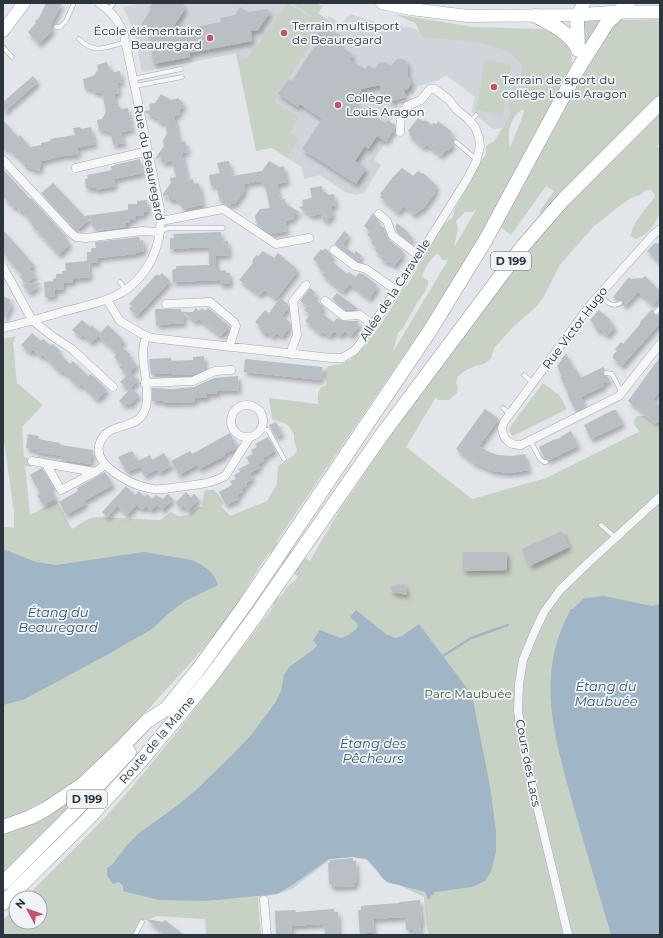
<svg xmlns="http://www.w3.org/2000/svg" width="663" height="938" viewBox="0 0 663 938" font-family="Montserrat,sans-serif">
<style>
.built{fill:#d0d4db}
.green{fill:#c8d2c4;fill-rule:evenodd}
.water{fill:#a0b5c5}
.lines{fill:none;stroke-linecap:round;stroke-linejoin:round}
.stream{stroke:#a0b5c5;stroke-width:2.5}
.building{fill:#b9bfc5;filter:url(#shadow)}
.service-casing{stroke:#a7acb3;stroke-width:5}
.minor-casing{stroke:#a7acb3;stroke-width:9}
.secondary-casing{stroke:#a7acb3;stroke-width:13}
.primary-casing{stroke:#a2abb3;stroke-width:14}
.trunk-casing{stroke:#8a949e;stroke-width:15}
.service{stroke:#f4f6f7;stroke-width:4}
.minor{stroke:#f4f6f7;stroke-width:8}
.secondary{stroke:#fff;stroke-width:12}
.primary{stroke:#fff;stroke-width:13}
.trunk{stroke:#fff;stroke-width:14}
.poi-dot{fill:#c2536d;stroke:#f1f4f6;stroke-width:1.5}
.labels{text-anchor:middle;stroke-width:3.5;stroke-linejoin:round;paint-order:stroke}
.shield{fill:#f1f4f6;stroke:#666e76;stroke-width:1}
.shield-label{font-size:11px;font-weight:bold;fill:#2b343f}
.poi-label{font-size:12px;fill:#2b343f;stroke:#f1f4f6;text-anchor:start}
.street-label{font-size:12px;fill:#2b343f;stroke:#f1f4f6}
.park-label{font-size:12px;fill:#435a3a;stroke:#f1f4f6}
.water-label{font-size:13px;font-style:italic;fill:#39566f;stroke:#f1f4f6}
</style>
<defs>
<filter id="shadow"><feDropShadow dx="2.5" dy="4" stdDeviation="2" flood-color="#0004"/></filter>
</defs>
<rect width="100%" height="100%" fill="#e2e5e9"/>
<!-- built -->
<path class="built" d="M143 3H295L294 5 311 16 280 63 247 59 237 53 142 72 135 36 130 22 123 7Z
M350 14 381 24 395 25 495 43 523 55 528 66 510 113 503 128 493 129 472 112 475 97 446 75 437 81 431 82V83L418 86 416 91 414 92V94L396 99 398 109 390 122 396 126 374 160 381 165 364 193 356 195 347 193 320 175 304 179 302 167 287 158 298 138 290 132 273 101 329 16 341 24Z"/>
<!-- green -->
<path class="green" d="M287 3 310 17 311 16 294 5 295 3H319V5L323 6 318 13 327 19 274 101 299 117 290 132 299 138 287 158 272 148 256 151 236 53H237L247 59 255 46 257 47Z
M394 14 473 27 543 29 557 35 569 46 572 58 570 73 479 239 428 320 276 542 310 561 339 511 429 379 558 211 660 112V143L657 146 660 149V212C656 223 647 237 634 239L631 236C632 223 646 209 654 198L655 194 651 190H646L640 195 631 198 621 205 593 227 560 265 543 298 537 306 513 327 494 348 491 359 482 365 475 366 466 370 458 376 456 383 458 387 457 393 449 400H438L436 397 406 447 472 499 546 478 636 433 640 432C635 425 631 425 637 416H645L655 424 660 421V935H428L424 897 399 885 387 882 383 879 367 860 353 857 331 859 292 889 277 894 258 898 261 935H206L205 919 157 916 146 920H140L139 925 133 935H3V920L16 907V922H40V898H25C61 862 98 827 131 788 180 731 225 669 272 609L275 600 284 593C286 584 293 584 298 577L270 552C255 571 245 593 231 613 208 645 180 674 154 703 130 729 106 757 77 780 56 798 29 810 3 820V527L14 528V513L3 434V339L16 336 13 343 17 383 43 405 22 427 24 457 33 459 31 467 25 466 30 515 57 501 72 529 90 518 97 517 160 520 171 512 178 516 189 515 197 507H202L204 491 207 490H214C219 494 220 499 223 503L221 506 230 516 267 501 277 484 278 466 294 455 297 450 294 441V434L289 426 284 423 272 419 269 398 318 404V394L321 387 325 386 327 382C322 376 323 372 328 366 333 365 341 365 346 362 367 352 390 309 403 289L407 286 444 224 453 217 455 209 481 161 486 154V147L488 144 493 142 503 128 510 113C508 106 509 90 514 84 517 79 520 77 522 71 523 65 519 62 516 58 495 39 451 41 424 37L419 32V30L415 23ZM521 110H524L523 115 510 148C508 131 508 122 521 110ZM476 209V210L454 247 458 228 456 221 465 212H472ZM437 254H439L442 260H448L393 352 398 333 403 328 417 303 425 292 428 285V280L422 277C424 268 431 258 437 254Z
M602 19 582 60 580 20Z
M660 19V95L600 156 556 197 542 215 539 212 554 191 546 186 511 235 499 226 576 83 615 22 620 20Z
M485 60 512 65 503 115 476 110Z
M543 383 559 395 567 409 513 436 511 434 509 430 510 427Z
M89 787 3 874V831Z"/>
<!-- water -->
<path class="water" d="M3 549 36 562 56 565 144 552 192 560C203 565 215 572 218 585L185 601 168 614 152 629 103 657 23 700 3 705Z
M604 596 652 606 660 604V935H611C599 894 587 853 575 812 556 742 533 677 571 609H573L584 598Z
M356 610 386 634 395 638 402 636 419 624 472 695 490 786 496 831V852L491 872 485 881 472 887 435 892 433 895H431L430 899H428L425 892 387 882 381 876 376 869 367 859 353 857 329 859 291 886 277 894 206 901 159 900 123 891V886L119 882 113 884 107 875V868L112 865 127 845 139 833 174 808 195 791 232 755 252 734 275 703 281 691 284 675 289 667 314 649 317 646 313 640 320 630 340 638C346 637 354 632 358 627L357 623 350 617Z"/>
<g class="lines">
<!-- stream -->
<path class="stream" d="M443 656 471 638 508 625"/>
</g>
<!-- building -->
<path class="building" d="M46 3H62L50 27 53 30 39 44 28 32 36 23 35 21 39 18Z
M152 3H184L182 7 185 9 170 32 221 22 220 18 235 15 240 7 248 12 268 9 269 14 258 30 251 31 252 41 189 53 190 57 154 64 147 29 141 25 151 9 149 8Z
M323 25 343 37 338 45 353 55 350 60 365 69 368 65 375 69 379 63 385 62 391 66 396 60 401 58 407 62 408 77 410 78 411 84 408 89 404 90 406 97 391 101 390 95 384 97 381 95 380 85 362 89 354 103 382 121 386 123 387 120 395 125V128L386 142 377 136 368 149 365 146 355 161 366 169 356 184 302 149 322 119 300 104 298 107 278 94 288 79 292 81 302 65 317 43 313 40Z
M107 62 109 68 114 72 120 71 122 82 117 83 119 93 114 94 116 105 122 109 128 108 132 130 121 132 124 143 113 145 111 133 104 130 99 131 97 120 102 119 106 112 102 92 96 93 90 88 85 89 83 79 93 76 98 70 97 65Z
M33 76 38 82 3 113V102Z
M161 94 171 100 178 98 183 103 184 108 179 109 180 114 174 116 180 142 185 141 188 152 182 153 188 180 193 179 194 184 199 183 203 205 182 209 181 203 175 199 169 200 168 195 163 196V194L171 183 170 178 176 177 172 161 162 163 161 157 155 159 164 146 163 140 167 134 165 122 159 123 158 119 146 113 145 111 150 110 149 104 155 103Z
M418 118 424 121 425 120 432 125 434 123 436 124 438 121 452 132 450 134 453 136 450 140 453 144 448 151 446 150 441 156 427 145 424 148 412 138V137L409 135 410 133 408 131Z
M3 120 18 137 20 135 30 147 41 145V143L51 141 50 139 75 135 73 128 80 127 81 129 91 127 95 144 77 148 79 154 68 156 67 155 42 161 39 171 24 166 25 164 15 154 14 155 7 147 3 151Z
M140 159 143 173 114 179 115 186 96 190V188H86L85 179 88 178 87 175 112 170 111 166H114V165Z
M229 161 232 176 262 171 269 161 279 167 284 166 287 182 277 184 280 200 285 199 286 204 301 213 294 214V219L285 221 287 231 272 234 257 225 255 216 260 209 270 208 265 185 260 181 244 184 245 190 236 203 227 205 225 200 220 201 216 185 211 186 209 175 220 173 217 163Z
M402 168 413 176 418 171 422 174 423 173 437 186 434 192 435 193 426 205 422 210 421 209 414 215 404 206 398 213 380 197 382 195 380 194 393 177Z
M3 169 30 199 31 198 66 236 64 237 70 244 59 255 31 224 32 223 22 210 20 212 16 206 14 208 3 196Z
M53 183 84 216 128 210V204H137V201L147 200 148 211 144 212V215L135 216 136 219 129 220 130 223H126V227L96 231V226L92 227 91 218 78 229 76 227 74 228 41 193Z
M322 186 323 191 329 195 334 194 336 205 331 206 333 217 328 218 329 222 322 219 321 214 311 216 299 207 303 206 302 200 312 198 310 188Z
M373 213 378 221 377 223 384 228 388 239 403 251 401 254 403 255 394 266 388 261 387 263 380 258 382 256 375 251 377 248 371 243 373 240 367 235 370 231 364 226Z
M397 223 409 233 408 234 413 238 410 242 397 232 395 227Z
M3 230 34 265 30 269 36 276 26 284 41 283 30 293 22 285 26 284 20 277 22 275 3 253Z
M344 231 349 235 343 245 354 254 356 251 362 256 358 261 352 257V256V257L337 246 334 245Z
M221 232 222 242 228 241 229 255 216 256V269H220V271L226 270V273H230V284H220V280L173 282 172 270 176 269V266L209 265V247L170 249V238H174L173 234Z
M139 237 140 241 143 240 144 251 136 253V254L97 258 98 263H89L90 277 73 279V282L63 283 64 289 55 290V296L45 297 44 282 53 281V279L56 278V274H62V271H66L65 263 87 261V252H91V248H96L95 242Z
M655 243 660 244V263L647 251Z
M325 248 333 256 330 260 347 274 349 272 356 277 359 273 363 274 377 285 376 287 377 288 369 299 350 284 343 292 322 275 324 272 317 266 319 264 313 259 321 249 323 251Z
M263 251 274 258 278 253 297 269 296 271 297 272 276 299 265 290 260 295 239 280 253 263 252 261 256 255 258 256Z
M162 273 170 281 137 316 129 309 132 306 129 304 157 274 159 276Z
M645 276 660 291V297L653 305 638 292 624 307 622 300 617 301 613 297 629 277 631 279 643 278Z
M310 288 316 293 314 295 316 296 314 298 324 307 320 312 332 321 334 322 337 318 344 321H358L359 322 357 324 359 326 351 336 345 331 340 336 334 331 330 337 323 332 321 334 305 321 310 315 304 310 307 306 300 301Z
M337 293 357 308 356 310H346L332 299Z
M3 296 11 300 9 303 12 305 3 321Z
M280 298 288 304V308L282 316 290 322 288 325 290 327 282 337 277 333 273 337 267 332 265 334 259 329 261 327 255 322 265 310 269 313Z
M196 308 199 311 202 308 205 311 208 308 230 326 221 336 199 319 196 322 184 313V323L156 325 155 309H181V312H193Z
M652 309 653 310 654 315H658L660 316V323L622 366 613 358V355L617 351 615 349 621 342 623 344 636 329 641 323 640 322Z
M599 310 611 320 609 321 615 327 607 336 600 329 597 332 594 324 590 320Z
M82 320 90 327 92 325 100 333 108 325 124 341 120 345 131 355 129 357 137 365 130 372 138 380 129 390 120 382 127 375 119 367 122 365 114 357 117 353 98 336 91 343 83 335 81 337 72 330Z
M32 333 41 341 43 339 51 346 53 344 61 352 59 353 70 364 73 361 88 376 91 374 107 390 97 400 81 384 79 387 63 371 61 373 43 355 41 357 33 350 30 353 21 345Z
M566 353 574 370 576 369 581 378 603 367 605 370 603 372V375L608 377 610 381 604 383 603 382 604 386 581 397 585 407 576 411 567 393 568 392 560 377 562 376 557 366Z
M204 356 205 370 195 374 171 375V373L151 374 149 359 171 358V361L193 360V357Z
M660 357V390L653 400 660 406V419L657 423 628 401Z
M245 359 322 367 321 380 244 372Z
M238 376 239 390 217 391V394H206L207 398H195V402L163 403V401H152V388L173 389 194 387 214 378Z
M131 388 139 395 130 405 127 403 125 406 119 401Z
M485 409 499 419 479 446 489 452 498 455 512 456 525 454 529 470 509 473 493 471 474 463 456 449Z
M613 410H616L623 424 591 439 584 425Z
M276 422 282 434 276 437 269 425Z
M571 431 578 446 549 460 544 458 539 447 553 440 561 438 560 437Z
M230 433 237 447V448L224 454 225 456 199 469 197 465 179 475 171 461 190 451 192 454Z
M28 434 39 436 38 439 60 443V445L93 450 90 464 58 459 63 456 36 452V450L26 448Z
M268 437 275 451 263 458 264 461 258 464 260 468 250 473 253 479 246 483 247 486 241 489 243 492 237 495 239 499 226 505 219 492 232 485 230 481 236 479 234 475 240 472 239 469 250 463 246 457 253 454 251 450 257 447 255 444Z
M132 451 138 461 150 455 152 460 164 453 171 466 159 473 157 469 144 476 142 470 144 468 141 469 140 467 127 472 118 457Z
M42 468 53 486 50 488 56 498 43 505 37 495 40 493 30 475Z
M105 472 113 485 84 501 86 504 66 515 59 502 78 491 77 488Z
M126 486 135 495 139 491 145 497 147 494 152 499 156 495 163 499 168 494 173 499 162 510 157 505 151 511 146 506 142 510 137 505 127 515 117 506 107 517 102 512Z
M186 492 191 497 194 494 199 499 188 511 183 506 181 508 175 503Z
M562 531 569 547 530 566 522 549Z
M463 552H507V570L463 571Z
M405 584 407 595 392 592 391 586Z
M353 858V861H356L357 882 355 883V886L332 887V884H329L328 863H330V860Z
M420 900 422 923H420L421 935H413V930H406L405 917 373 919 374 933H367V935H360L358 910H361V906L399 903V902Z
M334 909V912H338L339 935H326L323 924 291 926 292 935H278V934H276L275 911 295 910 296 912Z
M146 919 163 922 165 920 184 935H165Z"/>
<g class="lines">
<!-- service casing -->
<g class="service-casing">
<path id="service" d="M108 10 114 3
M56 27H60L66 21 74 3
M79 39C95 55 106 47 126 42
M3 47 12 57
M133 79 181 69
M135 86 182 77
M471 121 476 115
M456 142 477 160
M160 232 168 228H223
M120 282 125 289
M599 295C605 300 612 309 620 303
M656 312 660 308
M606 373 612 374 622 393
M524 375 533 383
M503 408 510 414
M261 429 268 430 284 459
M530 440 540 459 544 462H546
M601 525 616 538
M135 935 142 922"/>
</g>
<!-- minor casing -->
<g class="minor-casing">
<path id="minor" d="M3 160 70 232 76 237 86 238 142 231 160 232
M76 168 148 151
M379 214 387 221 392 235 419 256
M161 221 223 209 276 244 309 238
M660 229 653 235 591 304 504 422 502 428C503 439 510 446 521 445L619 396 660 344
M334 250 355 266 366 269 396 290
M3 267 32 320 52 336 72 349 113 387
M107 300 120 321 142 334 152 338 331 358H342L354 351 360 344 419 256 466 181 476 162 480 146 479 138 475 127 467 118 456 109 449 100 435 89H430L421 100 407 106 401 114 400 132
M325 301 344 316 360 315 373 325
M166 304 210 302 234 322 236 326 229 347
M3 328C24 323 45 317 65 311 82 307 100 303 115 296 148 280 164 244 160 209L124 35C119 20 111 11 99 3
M146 336C144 342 143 348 143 354 143 370 152 400 143 414 133 431 105 421 99 446 97 456 104 464 110 469 122 479 138 487 154 489 165 490 177 487 187 486 201 484 213 483 225 476L250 437
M290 354 297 335 293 301 306 285
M145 383 193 381 215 371 231 370
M231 421a16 16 0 1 1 32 0a16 16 0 1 1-32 0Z
M32 461 95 472 105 465
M46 464 61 490 95 472
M264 900 267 935
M568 935 524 751 518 711 519 684 523 660 534 633 544 612 560 590 588 563 660 497"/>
</g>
<!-- secondary casing -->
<g class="secondary-casing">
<path id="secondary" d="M382 3 411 9 468 16 577 15
M577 15 584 3
M3 31 24 3"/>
</g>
<!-- primary casing -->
<g class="primary-casing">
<path id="primary" d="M577 15 617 12H660"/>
</g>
<!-- trunk casing -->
<g class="trunk-casing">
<path id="trunk" d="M577 15 578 50
M536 16C554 26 566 30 578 48
M3 827 31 817 46 809 82 785 120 749 147 721 166 709 197 671 245 605 429 332 485 241 578 69 607 23 628 3
M3 883 76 810 129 752
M3 903 86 821 140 762 176 719 209 679 257 614 381 436 523 246 563 200 660 103"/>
</g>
<!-- service -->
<use href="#service" class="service"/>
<!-- minor -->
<use href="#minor" class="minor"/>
<!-- secondary -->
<use href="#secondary" class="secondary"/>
<!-- primary -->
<use href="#primary" class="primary"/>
<!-- trunk -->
<use href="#trunk" class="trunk"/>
</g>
<!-- markers -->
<g class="poi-dot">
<circle cx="284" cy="33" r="4"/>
<circle cx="210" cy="38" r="4"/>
<circle cx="494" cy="87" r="4"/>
<circle cx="338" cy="105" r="4"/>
</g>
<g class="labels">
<!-- shield labels -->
<g class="shield">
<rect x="491" y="252" width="40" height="18" rx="3"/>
<rect x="67" y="790" width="40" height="18" rx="3"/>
</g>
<g class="shield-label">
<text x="511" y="265">D 199</text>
<text x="87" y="803">D 199</text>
</g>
<!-- poi labels -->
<g class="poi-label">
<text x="292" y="30">Terrain multisport<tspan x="292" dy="14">de Beauregard</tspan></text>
<text x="202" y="35" text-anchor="end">École élémentaire<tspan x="202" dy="14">Beauregard</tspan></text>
<text x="502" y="84">Terrain de sport du<tspan x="502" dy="14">collège Louis Aragon</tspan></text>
<text x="346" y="102">Collège<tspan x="346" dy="14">Louis Aragon</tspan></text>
</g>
<!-- street labels -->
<g class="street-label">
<text transform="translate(149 163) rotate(79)" y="4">Rue du Beauregard</text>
<text transform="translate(395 290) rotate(-57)" y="4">Allée de la Caravelle</text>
<text transform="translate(575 328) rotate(-53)" y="4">Rue Victor Hugo</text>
<text transform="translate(157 740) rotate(-50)" y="4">Route de la Marne</text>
<text transform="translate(528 763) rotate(79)" y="4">Cours des Lacs</text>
</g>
<!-- park labels -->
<g class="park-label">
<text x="468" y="698">Parc Maubuée</text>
</g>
<!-- water labels -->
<g class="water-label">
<text x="58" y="617">Étang du<tspan x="58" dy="15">Beauregard</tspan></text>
<text x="606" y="691">Étang du<tspan x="606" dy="15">Maubuée</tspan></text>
<text x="373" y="748">Étang des<tspan x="373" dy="15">Pêcheurs</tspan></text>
</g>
</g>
<!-- border -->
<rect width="663" height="938" fill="none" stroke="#2b343f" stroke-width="8"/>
<!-- north arrow -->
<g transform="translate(28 910) rotate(310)"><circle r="19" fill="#f1f4f6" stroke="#a2a7ad"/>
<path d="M0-3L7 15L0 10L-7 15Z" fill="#c2536d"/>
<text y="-6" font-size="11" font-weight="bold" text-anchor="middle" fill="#2b343f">N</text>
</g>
</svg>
